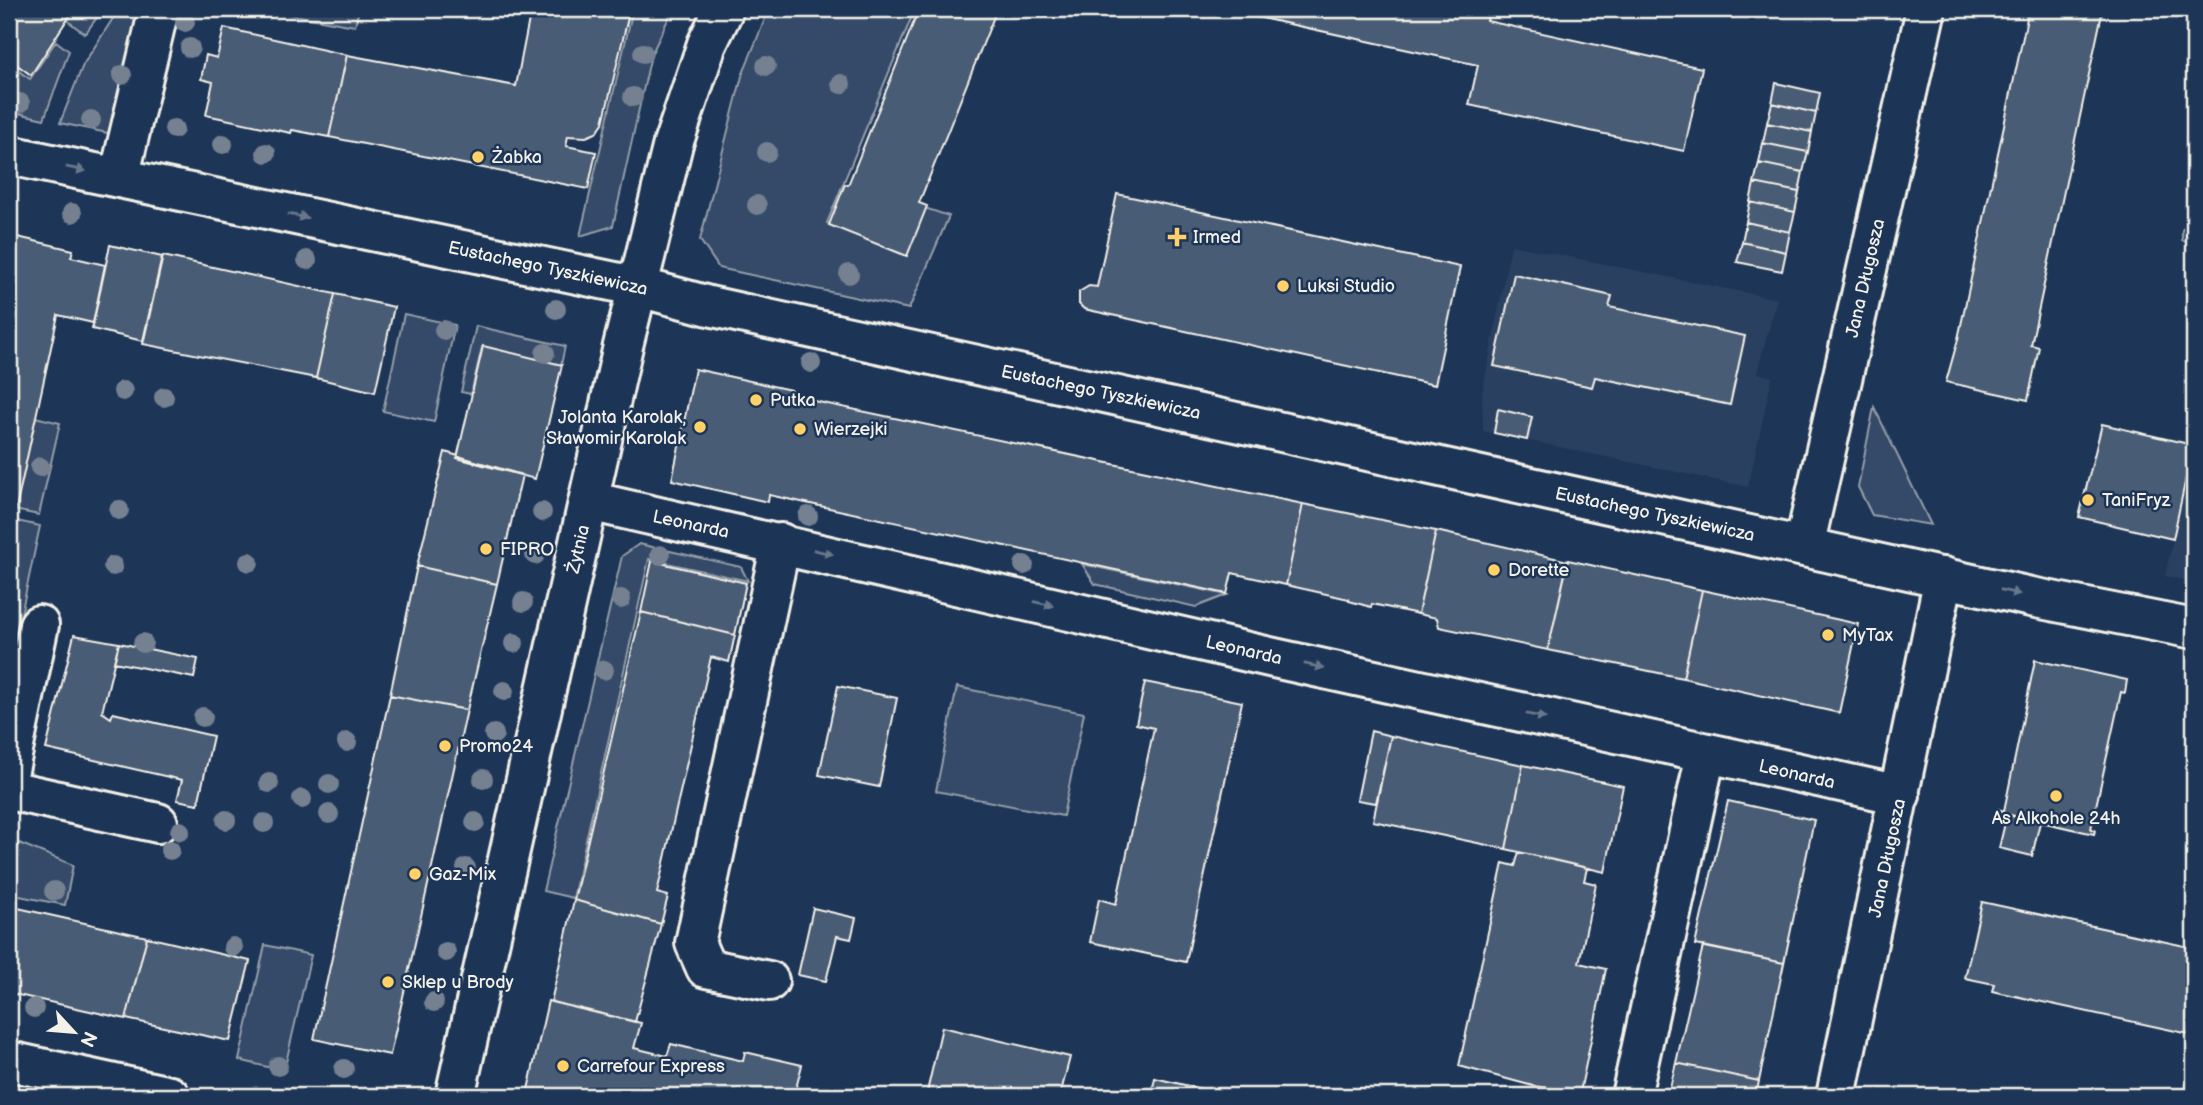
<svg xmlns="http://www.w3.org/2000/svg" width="2203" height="1105" viewBox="0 0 2203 1105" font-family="'Balsamiq Sans',sans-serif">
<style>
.built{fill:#2a4060}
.green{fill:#354a67;stroke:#949ea8;stroke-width:2}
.building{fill:#485b74;stroke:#f4f1e8;stroke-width:2}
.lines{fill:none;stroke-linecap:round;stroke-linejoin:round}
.minor-casing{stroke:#f4f1e8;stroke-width:44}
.minor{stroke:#1d3557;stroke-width:38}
.tree{fill:#748191}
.oneway{fill:#68778a}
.poi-dot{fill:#ffd166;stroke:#1d3557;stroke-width:2.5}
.labels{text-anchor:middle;stroke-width:5;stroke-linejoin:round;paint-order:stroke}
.poi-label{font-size:18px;fill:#f4f1e8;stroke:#1d3557;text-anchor:start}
.street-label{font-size:18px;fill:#f4f1e8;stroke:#1d3557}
</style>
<rect width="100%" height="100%" fill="#1d3557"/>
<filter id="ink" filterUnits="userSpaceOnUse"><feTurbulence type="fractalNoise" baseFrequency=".0143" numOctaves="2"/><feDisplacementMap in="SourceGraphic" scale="14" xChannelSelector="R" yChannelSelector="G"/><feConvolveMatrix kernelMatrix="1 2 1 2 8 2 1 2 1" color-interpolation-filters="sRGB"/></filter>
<g filter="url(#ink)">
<!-- built -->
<path class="built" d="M1511 245 1777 299 1757 373 1772 377 1748 487 1483 431 1482 394Z
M2194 440V582L2165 576Z"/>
<!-- green -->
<path class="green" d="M76 9H103L85 34 68 21Z
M119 9H148L117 135 60 123 83 65Z
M259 9H359L355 26Z
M633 9H673L651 55 613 226 580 236Z
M769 9H915L827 223 906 256 925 208 949 216 909 309 719 268 700 240 742 76Z
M56 41 69 51 44 119 9 111V64L30 79Z
M2194 217V247L2182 240V230Z
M404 314 455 325 434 422 383 411Z
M476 326 565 346 561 365 482 347 471 394 461 392Z
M1874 407 1931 525 1872 515 1858 487Z
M35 417 60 423 39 515 14 510Z
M12 520 40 526 17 633 24 643 9 713V534Z
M639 544 741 567 748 581 649 559 573 898 543 891 622 556Z
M1082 564 1227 595 1196 607 1095 584Z
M957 687 1084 713 1063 816 936 791Z
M19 843 73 865 65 905 9 894Z
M265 945 311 955 284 1071 239 1060Z"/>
<!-- building -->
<path class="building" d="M9 9H74L31 75 9 59Z
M531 9H630L603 123 596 133 586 137 568 136 566 146 596 152 588 189 329 137 347 55 516 86Z
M919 9H997L919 203 927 206 907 256 829 225 845 184 848 185Z
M1220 9H1490L1487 21 1702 68 1684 151 1469 105 1478 65Z
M2029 9H2103L2031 345 2039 347 2028 400 1946 382 1958 339Z
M224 28 347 55 329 137 292 130 291 133 206 115 213 82 201 79 206 55 217 58Z
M1776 83 1820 93 1816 113 1772 103Z
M1772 103 1816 113 1812 132 1767 123Z
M1767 123 1812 132 1808 152 1763 143Z
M1763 143 1808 152 1803 172 1759 163Z
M1759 163 1803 172 1799 192 1754 183Z
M1754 183 1799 192 1795 212 1750 202Z
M1117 194 1460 267 1435 385 1084 309 1079 304V292L1089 286 1097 287Z
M1750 202 1795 212 1790 232 1746 222Z
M1746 222 1790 232 1786 252 1742 242Z
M9 235 73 250 71 257 105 265 93 323 58 315 9 541Z
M1742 242 1786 252 1782 271 1737 262Z
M110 245 162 257 143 341 92 329Z
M163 256 335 294 316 378 143 344Z
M1514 274 1612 296 1609 307 1745 336 1730 405 1595 377 1592 387 1494 366Z
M335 294 394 307 375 392 316 378Z
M483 346 562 365 535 479 457 458Z
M695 369 791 390 790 396 1303 504 1286 585 1232 573 1227 594 769 495 768 502 672 480Z
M1498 409 1532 417 1527 440 1494 433Z
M2102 424 2193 445 2173 539 2079 517Z
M445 452 522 475 497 584 417 566Z
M1303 504 1436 531 1418 614 1372 604 1371 607 1349 601V599L1286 585Z
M1436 531 1568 561 1548 650 1439 627 1437 618 1418 614Z
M1568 560 1702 590 1683 678 1548 650Z
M652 561 746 583 735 635 641 612Z
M417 566 497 584 467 710 390 695Z
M1702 590 1858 624 1839 713 1683 678Z
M641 612 735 635 729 662 711 657 657 893 668 896 661 924 574 900Z
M74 635 119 643 102 712 111 718 113 713 213 736 198 804 177 800 182 780 46 749Z
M119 643 198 659 194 678 114 662Z
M2035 660 2127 680 2125 693 2121 692 2091 829 2095 830 2094 834 1997 812 1998 809 2004 811Z
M1145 682 1242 702 1186 962 1090 942 1099 899 1116 904 1154 728 1136 724Z
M838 686 897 698 879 787 819 775Z
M390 695 467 710 390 1055 314 1039Z
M1371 731 1391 736 1376 803 1357 800Z
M1391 736 1523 765 1506 849 1373 821Z
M1523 765 1623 786 1605 872 1506 849Z
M1728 801 1814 820 1784 963 1695 945Z
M2007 815 2040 822 2032 856 1999 848Z
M1519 852 1587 868 1584 881 1596 884 1579 963 1606 969 1580 1092 1533 1086 1459 1066 1503 863 1515 866Z
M574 900 661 924 635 1022 551 1002Z
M1982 902 2194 948V1035L1992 991 1994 984 1965 978Z
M9 906 147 937 126 1019 9 993Z
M813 908 856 918 851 939 837 936 826 981 798 975Z
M147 937 250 961 230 1041 126 1019Z
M1703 946 1784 963 1759 1081 1676 1063Z
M548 1001 641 1023 634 1048 667 1056 671 1044 743 1061 745 1052 802 1065 794 1096 527 1094Z
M942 1027 1070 1057 1060 1096H926Z
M1676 1063 1759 1081 1756 1096H1668Z
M1155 1078 1231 1096H1151Z"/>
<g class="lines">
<!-- minor casing -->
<g class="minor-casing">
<path id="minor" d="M9 155 639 287 709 306 2031 597 2194 629
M119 178 159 9
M589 501 1274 658 1900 795
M1804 547 1926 9
M9 770 39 625
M9 790 158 823
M769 981 706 968 695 943 781 543
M9 1061 170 1096
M455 1096 623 346 673 144 707 44 724 9
M1631 1096 1706 754
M1836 1096 1944 577"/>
</g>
<!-- minor -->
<use href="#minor" class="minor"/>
</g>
<!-- trees -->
<g class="tree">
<circle cx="185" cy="22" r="10"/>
<circle cx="190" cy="48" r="10"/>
<circle cx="643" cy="53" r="10"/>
<circle cx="766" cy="66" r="10"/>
<circle cx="122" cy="75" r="10"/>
<circle cx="841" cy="84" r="10"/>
<circle cx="633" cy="97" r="10"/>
<circle cx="20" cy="103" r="10"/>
<circle cx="91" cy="120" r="10"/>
<circle cx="174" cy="129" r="10"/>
<circle cx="223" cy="144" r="10"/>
<circle cx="767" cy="152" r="10"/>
<circle cx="266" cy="153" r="10"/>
<circle cx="757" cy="205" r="10"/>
<circle cx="72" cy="213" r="10"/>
<circle cx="307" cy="260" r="10"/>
<circle cx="849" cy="274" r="10"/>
<circle cx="556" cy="309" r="10"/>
<circle cx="444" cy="330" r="10"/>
<circle cx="545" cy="353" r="10"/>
<circle cx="811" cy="363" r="10"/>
<circle cx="123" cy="391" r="10"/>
<circle cx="164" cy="397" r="10"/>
<circle cx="40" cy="467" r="10"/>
<circle cx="119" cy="510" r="10"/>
<circle cx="542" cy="512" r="10"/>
<circle cx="808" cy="516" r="10"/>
<circle cx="535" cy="555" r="10"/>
<circle cx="660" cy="555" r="10"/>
<circle cx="249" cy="562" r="10"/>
<circle cx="1024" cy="565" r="10"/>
<circle cx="113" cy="566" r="10"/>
<circle cx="621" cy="599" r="10"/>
<circle cx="523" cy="602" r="10"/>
<circle cx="143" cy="643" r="10"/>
<circle cx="514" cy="643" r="10"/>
<circle cx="604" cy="670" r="10"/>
<circle cx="504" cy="691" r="10"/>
<circle cx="203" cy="717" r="10"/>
<circle cx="494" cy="734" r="10"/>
<circle cx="347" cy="742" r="10"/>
<circle cx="483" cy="779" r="10"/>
<circle cx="269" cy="783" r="10"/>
<circle cx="329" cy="784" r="10"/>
<circle cx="302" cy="799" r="10"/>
<circle cx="329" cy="814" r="10"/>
<circle cx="226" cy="820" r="10"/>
<circle cx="475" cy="822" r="10"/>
<circle cx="264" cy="823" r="10"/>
<circle cx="180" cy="831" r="10"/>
<circle cx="170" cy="850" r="10"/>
<circle cx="466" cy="868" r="10"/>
<circle cx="54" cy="891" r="10"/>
<circle cx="233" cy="947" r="10"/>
<circle cx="446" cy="952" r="10"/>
<circle cx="434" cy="1002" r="10"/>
<circle cx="34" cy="1008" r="10"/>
<circle cx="278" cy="1066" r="10"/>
<circle cx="344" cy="1069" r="10"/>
</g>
<!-- one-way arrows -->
<defs><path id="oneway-solid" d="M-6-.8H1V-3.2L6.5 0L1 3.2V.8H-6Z" transform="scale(1.75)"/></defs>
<g class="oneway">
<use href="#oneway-solid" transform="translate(76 169) rotate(12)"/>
<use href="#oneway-solid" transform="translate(298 216) rotate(12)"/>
<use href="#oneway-solid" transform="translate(823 552) rotate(13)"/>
<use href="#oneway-solid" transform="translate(2010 592) rotate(13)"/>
<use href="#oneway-solid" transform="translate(1044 604) rotate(13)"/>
<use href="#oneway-solid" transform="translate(1314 666) rotate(13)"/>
<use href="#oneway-solid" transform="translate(1536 716) rotate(13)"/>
</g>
</g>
<!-- markers -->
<g class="poi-dot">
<circle cx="478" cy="157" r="7"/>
<path d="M1173.5 226.5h7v7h7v7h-7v7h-7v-7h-7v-7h7z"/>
<circle cx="1283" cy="286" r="7"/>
<circle cx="756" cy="400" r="7"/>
<circle cx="700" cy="427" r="7"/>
<circle cx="800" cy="429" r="7"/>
<circle cx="2088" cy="500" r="7"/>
<circle cx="486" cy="549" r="7"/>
<circle cx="1494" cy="570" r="7"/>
<circle cx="1828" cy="635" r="7"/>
<circle cx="445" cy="746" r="7"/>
<circle cx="2056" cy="796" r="7"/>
<circle cx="415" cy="874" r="7"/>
<circle cx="388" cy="982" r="7"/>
<circle cx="563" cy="1066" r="7"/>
</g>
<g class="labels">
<!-- poi labels -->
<g class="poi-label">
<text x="492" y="163">Żabka</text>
<text x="1193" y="243">Irmed</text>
<text x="1297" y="292">Luksi Studio</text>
<text x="770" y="406">Putka</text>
<text x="686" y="423" text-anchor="end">Jolanta Karolak,<tspan x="686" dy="21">Sławomir Karolak</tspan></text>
<text x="814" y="435">Wierzejki</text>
<text x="2102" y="506">TaniFryz</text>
<text x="500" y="555">FIPRO</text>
<text x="1508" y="576">Dorette</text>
<text x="1842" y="641">MyTax</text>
<text x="459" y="752">Promo24</text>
<text x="2056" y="824" text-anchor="middle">As Alkohole 24h</text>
<text x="429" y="880">Gaz-Mix</text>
<text x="402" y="988">Sklep u Brody</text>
<text x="577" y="1072">Carrefour Express</text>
</g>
<!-- street labels -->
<g class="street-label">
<text transform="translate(548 268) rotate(12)" y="6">Eustachego Tyszkiewicza</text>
<text transform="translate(1865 278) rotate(-77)" y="6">Jana Długosza</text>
<text transform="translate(1101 392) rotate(12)" y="6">Eustachego Tyszkiewicza</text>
<text transform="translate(1655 514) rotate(12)" y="6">Eustachego Tyszkiewicza</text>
<text transform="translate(691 524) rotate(12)" y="6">Leonarda</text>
<text transform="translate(578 549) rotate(-77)" y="6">Żytnia</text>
<text transform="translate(1244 650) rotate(13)" y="6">Leonarda</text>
<text transform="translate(1797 774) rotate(13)" y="6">Leonarda</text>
<text transform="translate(1887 858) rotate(-78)" y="6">Jana Długosza</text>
</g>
</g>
<!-- margin -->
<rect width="2203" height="1105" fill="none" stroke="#1d3557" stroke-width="35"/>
<rect x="18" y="18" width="2168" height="1070" fill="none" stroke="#f4f1e8" stroke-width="2.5" filter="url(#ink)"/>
<!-- north arrow -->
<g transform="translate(74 1032) rotate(116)" stroke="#1d3557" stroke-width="5" paint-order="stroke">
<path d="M0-5L12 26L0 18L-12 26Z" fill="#f4f1e8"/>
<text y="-10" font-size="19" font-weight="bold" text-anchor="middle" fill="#f4f1e8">N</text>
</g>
</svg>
